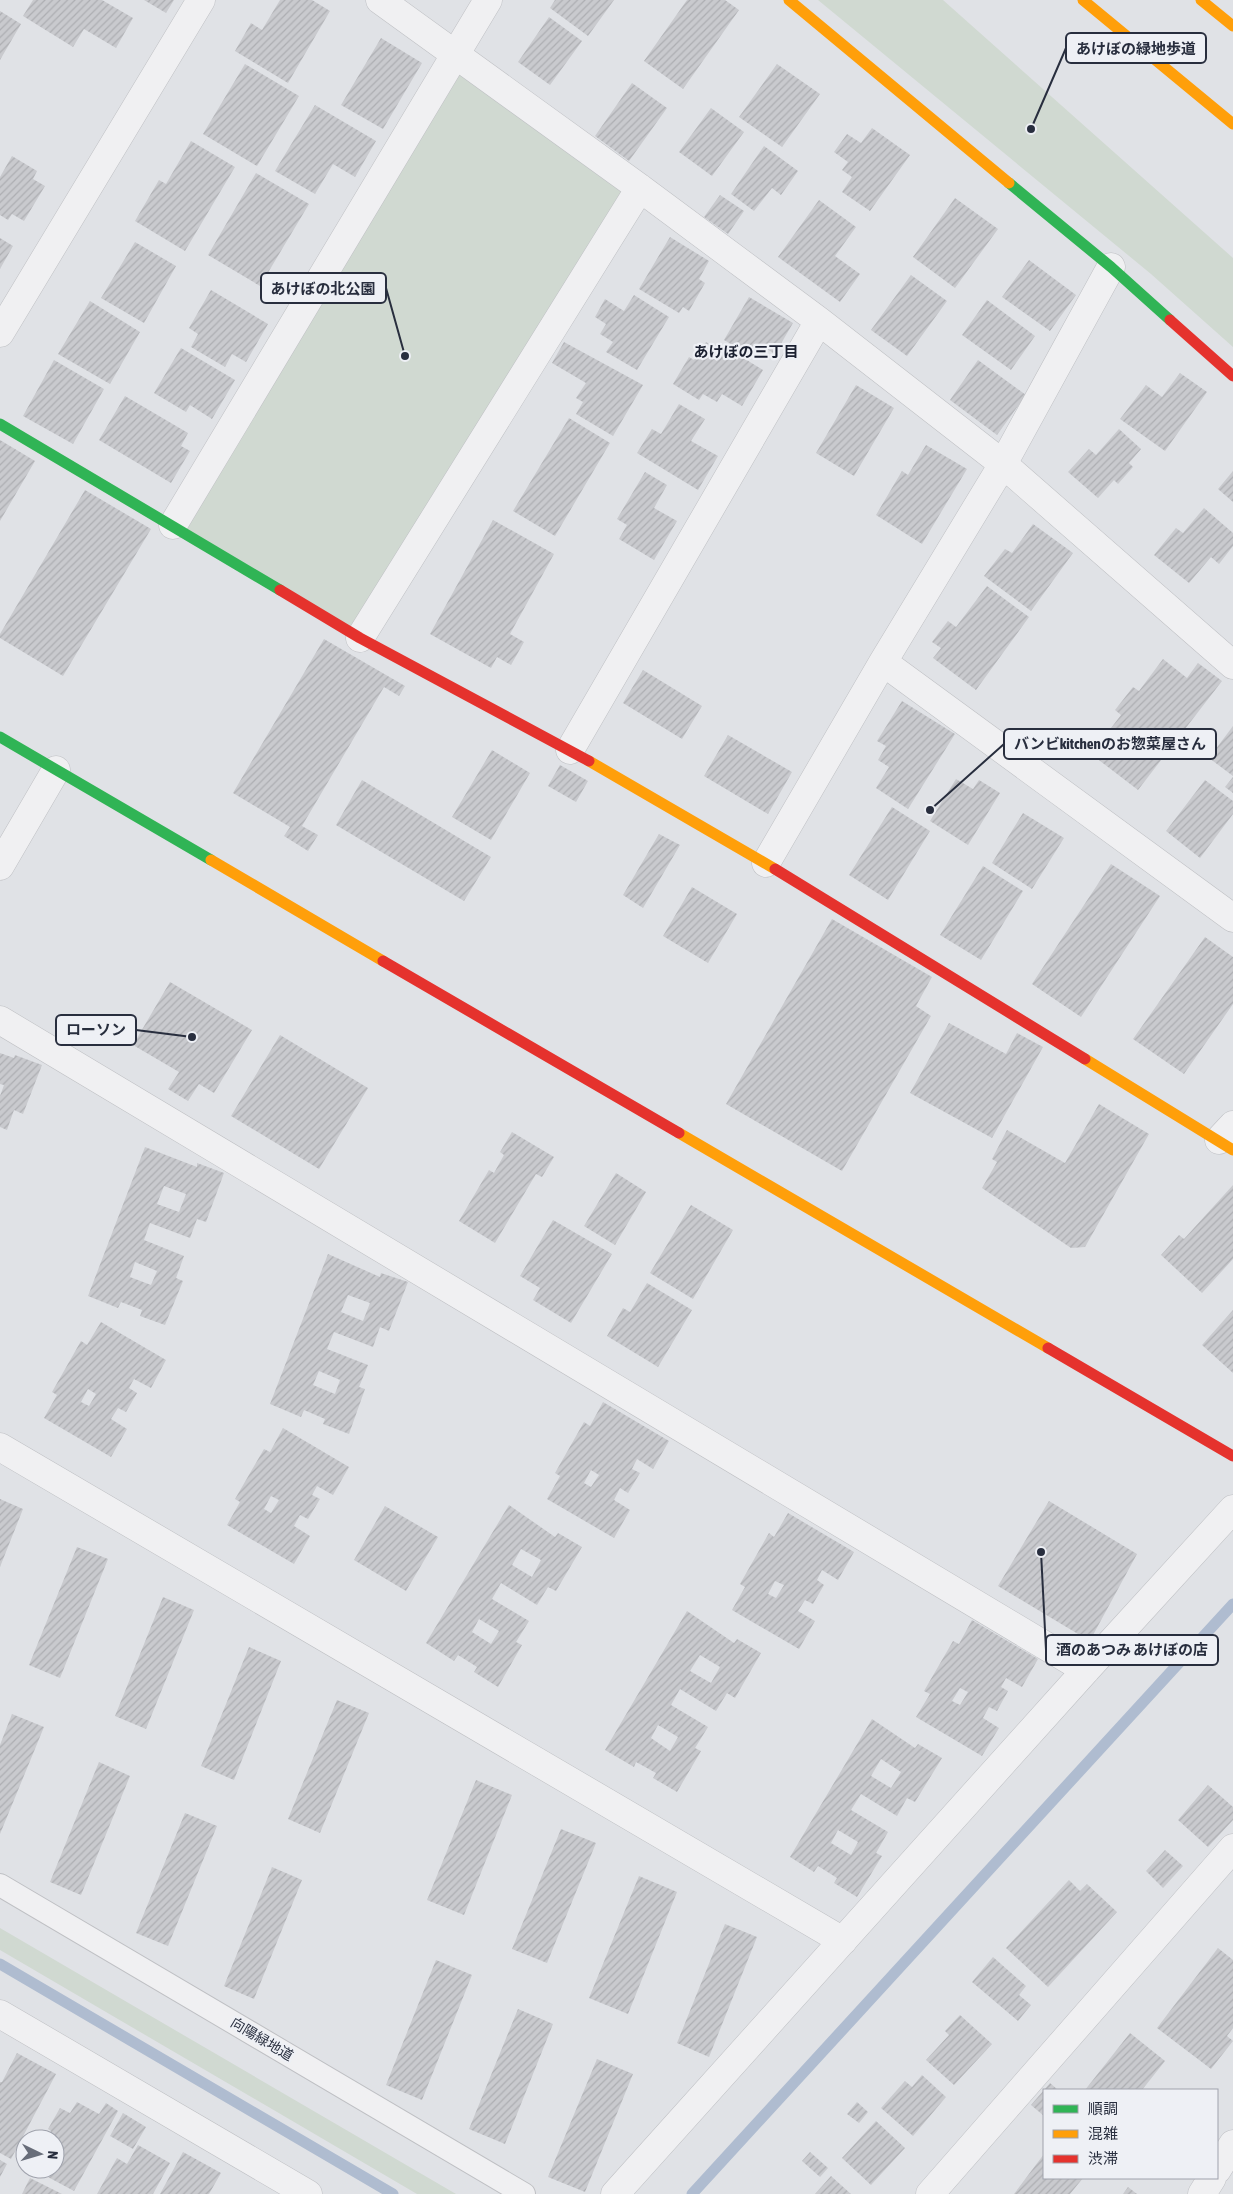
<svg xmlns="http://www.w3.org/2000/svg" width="1233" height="2194" viewBox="0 0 1233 2194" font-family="'Asap Condensed','Noto Sans JP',sans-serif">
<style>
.green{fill:#d0d9d1}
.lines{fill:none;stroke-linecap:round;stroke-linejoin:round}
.stream{stroke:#afbcd0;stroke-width:11}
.building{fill:url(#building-hatch);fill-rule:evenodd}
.lane-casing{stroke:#bfc0c4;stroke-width:24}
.street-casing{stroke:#bfc0c4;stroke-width:29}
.lane{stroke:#f0f0f2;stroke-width:22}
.street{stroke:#f0f0f2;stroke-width:28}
.fast{stroke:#30b455;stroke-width:11}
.slow{stroke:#ff9f0a;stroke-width:11}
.jam{stroke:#e5322d;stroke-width:11}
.labels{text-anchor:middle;stroke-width:4.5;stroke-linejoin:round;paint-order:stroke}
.street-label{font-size:14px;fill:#282e3e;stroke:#eef0f5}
.neighbourhood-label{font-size:15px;font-weight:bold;fill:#1a1f2f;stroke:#eef0f5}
.leader{fill:none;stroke:#282e3e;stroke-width:2}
.callout-dot{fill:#282e3e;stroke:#eef0f5;stroke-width:2}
.callout{fill:#eef0f5;stroke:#282e3e;stroke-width:2}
.callout-label{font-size:15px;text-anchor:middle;font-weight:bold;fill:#282e3e}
</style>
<defs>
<pattern id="building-hatch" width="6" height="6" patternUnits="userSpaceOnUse" patternTransform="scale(1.25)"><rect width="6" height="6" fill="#c9cace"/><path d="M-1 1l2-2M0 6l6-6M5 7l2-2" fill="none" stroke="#adaeb2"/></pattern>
</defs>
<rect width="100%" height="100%" fill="#e0e2e6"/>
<!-- green -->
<path class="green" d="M818 0H943L1233 258V347L1151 274Z
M456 53 640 188 360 638 173 525Z
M0 1928 456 2194H417L0 1950Z"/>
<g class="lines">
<!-- stream -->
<path class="stream" d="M0 1964 393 2194
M692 2194 1233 1604"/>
</g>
<!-- building -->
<path class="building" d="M33 0H102L133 18 116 48 84 29 73 47 23 16Z
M144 0H174L166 13Z
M280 0H312L330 11 288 83 235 51 251 23 262 30Z
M555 0H614L588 36 550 8Z
M687 0H725L739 10 683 89 644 61Z
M0 11 21 24 0 60Z
M549 17 582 41 550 85 518 62Z
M381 38 422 63 383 129 341 105Z
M245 64 299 96 257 166 203 134Z
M777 64 820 94 782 147 739 117Z
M632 83 667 108 629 161 595 136Z
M315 105 376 141 355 177 333 164 315 194 275 171Z
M711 108 744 132 712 176 679 152Z
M872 128 910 155 870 211 842 192 852 177 842 170 848 162 834 152 847 134 861 143Z
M191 141 235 167 185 251 135 221 159 180 166 184Z
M764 146 798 171 781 195 772 188 754 211 731 194Z
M12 156 37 171 33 179 45 186 24 221 12 214 8 220 0 215V177Z
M256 173 309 204 260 286 208 255Z
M720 195 744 211 728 234 704 217Z
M955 198 998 229 955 288 913 257Z
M819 200 856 227 835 256 860 274 840 302 778 257Z
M670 237 709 261 699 279 705 283 689 311 683 307 679 313 639 289Z
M0 238 13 246 0 269Z
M135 242 176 266 144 323 101 298Z
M1029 260 1076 295 1050 331 1002 297Z
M911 275 947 301 907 356 871 330Z
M211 290 268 324 246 362 232 354 225 367 191 347 198 334 189 328Z
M634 295 669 317 637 370 606 352 613 342 600 334 606 324 595 317 605 299 624 311Z
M749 297 793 323 775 354 759 344 752 356 724 340Z
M987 300 1035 336 1011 370 962 335Z
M90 301 140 332 110 384 58 354Z
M564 342 643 385 613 436 576 414 583 402 576 398 586 383 552 363Z
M706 342 729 356 732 351 763 370 742 406 722 394 717 402 703 394 699 400 673 384 689 357 694 360Z
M181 348 235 380 212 419 190 405 186 412 154 393Z
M54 360 104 389 73 444 23 416Z
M978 360 1026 395 997 435 950 400Z
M1180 373 1207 392 1165 451 1120 419 1146 385 1162 397Z
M856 385 894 408 854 476 816 453Z
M125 396 188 433 181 446 190 451 171 483 99 440Z
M679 404 705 419 691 441 718 456 698 490 637 453 652 429 661 434Z
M569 418 610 443 555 536 513 511Z
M1119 429 1141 449 1129 463 1133 467 1118 484 1114 480 1098 498 1068 472 1089 449 1096 455Z
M0 440 35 461 0 521Z
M926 445 967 469 922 544 876 515 902 471 908 475Z
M1233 471V502L1218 489Z
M645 472 667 485 654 508 677 521 654 560 619 539 627 525 617 519Z
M85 490 151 529 63 676 0 638V634Z
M1204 508 1233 533V546L1219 564 1211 557 1189 583 1154 555 1176 528 1183 533Z
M493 520 554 554 510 634 524 642 511 665 497 657 491 668 430 634Z
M1033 524 1073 553 1031 611 984 576 1005 549 1012 553Z
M987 586 1029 617 976 690 933 658 941 648 932 642 948 621 956 627Z
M324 639 405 686 399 696 384 687 302 826 318 835 308 851 284 836 290 827 233 793Z
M1163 659 1187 678 1198 663 1222 681 1138 790 1091 754 1121 715 1115 710 1133 687 1139 691Z
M643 670 702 706 682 739 623 703Z
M902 701 955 734 908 809 876 788 889 767 878 760 886 746 877 741Z
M1233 726V776L1209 758Z
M728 735 792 772 768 814 704 776Z
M492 750 530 773 491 840 452 817Z
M560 765 588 781 576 802 548 786Z
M1233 777V793L1225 787Z
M956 779 973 789 979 780 1000 793 968 845 930 821Z
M362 780 491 857 464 901 336 825Z
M1205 780 1233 801V814L1200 858 1166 831Z
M892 807 930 831 888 900 849 875Z
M1023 813 1064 838 1032 889 992 863Z
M659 834 680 845 643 908 623 895Z
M1111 864 1160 896 1081 1017 1032 984Z
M983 866 1023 891 981 960 940 935Z
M692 887 737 914 708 963 663 936Z
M832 919 932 977 916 1006 931 1016 842 1171 726 1104Z
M1205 937 1233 957V1004L1184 1074 1133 1039Z
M170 982 252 1030 214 1093 199 1084 188 1101 168 1089 179 1072 133 1045Z
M949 1023 1006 1054 1017 1033 1043 1047 992 1138 910 1093Z
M280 1035 368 1088 319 1169 231 1116Z
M0 1053 14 1058 15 1055 42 1065 23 1114 14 1110 7 1130 0 1127V1096L4 1085 0 1084Z
M1099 1104 1149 1134 1085 1247 1071 1248 982 1188 997 1162 992 1159 1007 1130 1065 1163Z
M512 1132 554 1157 542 1177 536 1174 495 1243 459 1221 489 1170 494 1173 504 1155 500 1152Z
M145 1147 197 1167V1163L224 1173 206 1222 197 1219 190 1238 150 1223 144 1240 184 1256 176 1278 183 1281 165 1325 140 1316 142 1310 121 1302 118 1308 88 1296ZM164 1186 186 1194 179 1212 157 1204ZM135 1262 157 1271 151 1285 130 1277Z
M616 1173 646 1192 615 1245 584 1226Z
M1233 1185V1259L1202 1293 1161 1255 1179 1235 1184 1239Z
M691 1205 733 1230 693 1299 650 1273Z
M553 1220 612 1254 571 1323 533 1300 540 1288 520 1276Z
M328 1254 380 1277 381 1273 408 1282 389 1331 380 1327 373 1347 334 1332 327 1349 368 1365 359 1387 365 1389 349 1434 323 1424 325 1419 304 1410 301 1417 270 1404ZM348 1295 370 1303 363 1321 341 1312ZM319 1371 340 1380 335 1394 313 1385Z
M647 1283 692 1310 658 1367 607 1336 623 1308 630 1312Z
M1233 1310V1373L1202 1345Z
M101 1322 166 1360 151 1388 134 1379 129 1388 137 1393 126 1412 118 1408 111 1419 127 1429 111 1457 44 1418 57 1395 52 1392 81 1341 87 1345ZM88 1389 96 1394 89 1406 81 1402Z
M603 1402 669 1441 653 1469 637 1459 632 1469 640 1473 628 1493 620 1488 614 1500 630 1510 614 1538 547 1499 560 1476 555 1473 584 1422 590 1426ZM591 1470 599 1475 591 1487 584 1483Z
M283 1428 349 1467 333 1495 317 1486 312 1495 320 1499 308 1519 300 1515 294 1526 310 1536 294 1564 227 1525 240 1502 235 1499 264 1449 270 1452ZM271 1496 279 1500 271 1513 264 1509Z
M0 1499 23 1509 0 1567Z
M1049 1501 1137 1554 1093 1635 1078 1634 998 1586Z
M509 1505 555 1537 558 1533 582 1547 556 1591 548 1587 537 1605 501 1583 492 1599 529 1621 516 1642 522 1645 498 1687 474 1672 477 1667 458 1655 454 1661 426 1643ZM521 1549 541 1560 532 1577 512 1565ZM479 1619 499 1631 491 1644 472 1632Z
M385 1506 438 1537 406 1591 354 1560Z
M788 1513 854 1552 838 1580 822 1570 817 1580 824 1585 813 1604 805 1600 798 1611 815 1621 799 1649 732 1610 745 1587 740 1584 769 1533 774 1537ZM775 1581 784 1585 776 1598 768 1594Z
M77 1547 108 1559 60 1678 29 1665Z
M163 1597 194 1610 146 1729 115 1716Z
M687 1611 734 1643 737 1639 761 1653 735 1698 727 1693 716 1711 680 1689 671 1705 708 1727 695 1748 701 1751 677 1792 653 1778 656 1773 636 1762 634 1767 605 1750ZM700 1655 720 1667 711 1683 690 1671ZM658 1725 678 1737 670 1751 651 1738Z
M972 1620 1038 1659 1022 1687 1006 1678 1001 1687 1008 1691 997 1711 989 1707 983 1718 999 1728 982 1756 916 1717 930 1694 924 1691 953 1641 959 1644ZM960 1688 968 1692 960 1705 952 1701Z
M249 1647 281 1661 234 1780 201 1766Z
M337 1700 369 1713 320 1833 288 1819Z
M12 1714 44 1727 0 1834V1745Z
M872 1719 915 1748 918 1744 942 1758 915 1802 907 1798 897 1816 861 1794 851 1810 888 1832 876 1853 882 1856 857 1897 834 1883 837 1878 818 1866 814 1872 790 1857ZM881 1759 901 1772 891 1788 871 1776ZM838 1830 858 1842 851 1855 831 1843Z
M99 1762 130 1776 81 1895 50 1882Z
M476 1780 512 1795 464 1915 427 1900Z
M1208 1785 1233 1807V1820L1208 1847 1178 1820Z
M185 1813 217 1826 168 1946 136 1933Z
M561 1829 596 1843 547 1963 512 1949Z
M1165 1850 1183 1866 1163 1888 1146 1871Z
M272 1867 302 1880 254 1999 224 1986Z
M639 1876 677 1892 628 2014 589 1998Z
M1069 1880 1080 1891 1087 1884 1117 1912 1048 1987 1006 1948Z
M725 1924 757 1937 709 2057 677 2043Z
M1218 1948 1233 1960V2028L1227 2036 1233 2041 1211 2069 1157 2028Z
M993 1957 1026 1986 1019 1995 1031 2005 1018 2021 972 1982Z
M436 1960 472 1975 422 2100 386 2085Z
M518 2009 553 2024 505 2144 469 2129Z
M960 2015 992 2044 954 2085 926 2060 949 2035 945 2031Z
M1130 2033 1165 2061 1142 2090H1085Z
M17 2053 56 2074 11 2159 0 2153V2082H2Z
M597 2059 633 2074 585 2192 548 2177Z
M922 2075 946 2097 913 2136 881 2108 905 2081 912 2087Z
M1050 2083 1058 2090H1044Z
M1044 2090V2116L1031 2105Z
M77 2102 99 2114 106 2103 118 2111 74 2191 33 2169H55V2139H47L51 2131 48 2129 60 2108 70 2113Z
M857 2102 868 2112 859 2123 847 2114Z
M123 2113 146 2127 133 2149 110 2136Z
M876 2121 905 2148 871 2185 842 2158Z
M138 2145 170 2163 153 2194H97L117 2158 127 2164Z
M183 2152 221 2173 209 2194H160Z
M810 2152 828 2168 820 2177 802 2161Z
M1044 2154V2178H1083L1070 2194H1014Z
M0 2160 7 2164 0 2177Z
M831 2176 851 2194H815Z
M30 2178 62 2194H22Z
M1128 2187 1137 2194H1123Z"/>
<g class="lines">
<!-- lane casing -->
<g class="lane-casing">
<path id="lane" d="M0 1885 524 2194"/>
</g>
<!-- street casing -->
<g class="street-casing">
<path id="street" d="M380 0 640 188 819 321 1003 464 1233 665
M0 333 201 0
M173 525 488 0
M360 638 640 188
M883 662 1233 918
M570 750 819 321
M766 863 883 662 1003 464 1111 267
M0 866 56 770
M0 1020 1086 1670
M1219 1140 1233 1125
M0 1447 843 1941
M0 2014 308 2194
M1217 2170 1233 2144
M615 2194 1086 1670 1233 1509
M930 2194 1233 1848
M1202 2194 1212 2178"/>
</g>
<!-- lane -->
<use href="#lane" class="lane"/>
<!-- street -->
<use href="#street" class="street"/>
<!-- fast -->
<path class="fast" d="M1009 183 1111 267 1170 320
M0 424 280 590
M0 737 211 860"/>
<!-- slow -->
<path class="slow" d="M789 0 1009 183
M1083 0 1233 124
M1201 0 1233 26
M589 761 775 869
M211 860 383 961
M1085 1059 1233 1150
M679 1133 1048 1348"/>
<!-- jam -->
<path class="jam" d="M1170 320 1233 376
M280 590 360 638 589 761
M775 869 1085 1059
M383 961 679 1133
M1048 1348 1233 1456"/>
</g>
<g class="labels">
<!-- street labels -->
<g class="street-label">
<text transform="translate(262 2039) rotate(31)" y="5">向陽緑地道</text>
</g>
<!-- neighbourhood labels -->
<g class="neighbourhood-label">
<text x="746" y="357">あけぼの三丁目</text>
</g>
</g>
<!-- callouts -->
<path class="leader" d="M1031 129L1066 48M405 356L386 288M930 810L1004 744M192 1037L136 1030M1041 1552L1046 1650"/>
<g class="callout-dot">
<circle cx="1031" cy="129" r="5"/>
<circle cx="405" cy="356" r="5"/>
<circle cx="930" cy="810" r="5"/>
<circle cx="192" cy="1037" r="5"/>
<circle cx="1041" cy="1552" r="5"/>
</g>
<g class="callout">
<rect x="1066" y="33" width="140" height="30" rx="5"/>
<rect x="261" y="273" width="125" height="30" rx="5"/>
<rect x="1004" y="729" width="212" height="30" rx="5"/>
<rect x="56" y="1015" width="80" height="30" rx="5"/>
<rect x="1046" y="1635" width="172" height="30" rx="5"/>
</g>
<g class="callout-label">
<text x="1136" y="54">あけぼの緑地歩道</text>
<text x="323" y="294">あけぼの北公園</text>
<text x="1110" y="749">バンビkitchenのお惣菜屋さん</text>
<text x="96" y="1035">ローソン</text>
<text x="1132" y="1655">酒のあつみ あけぼの店</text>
</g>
<!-- legend -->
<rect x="1043" y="2089" width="175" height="90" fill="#eef0f5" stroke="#9fa2ac"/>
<rect x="1053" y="2105" width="25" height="8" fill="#30b455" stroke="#9fa2ac"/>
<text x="1088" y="2114" font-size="15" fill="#282e3e">順調</text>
<rect x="1053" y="2130" width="25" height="8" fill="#ff9f0a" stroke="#9fa2ac"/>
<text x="1088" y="2139" font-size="15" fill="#282e3e">混雑</text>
<rect x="1053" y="2155" width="25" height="8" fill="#e5322d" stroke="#9fa2ac"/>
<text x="1088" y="2164" font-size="15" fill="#282e3e">渋滞</text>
<!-- north arrow -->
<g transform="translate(40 2154) rotate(95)"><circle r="24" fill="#eef0f5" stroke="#9fa2ac"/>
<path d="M0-4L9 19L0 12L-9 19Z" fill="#686d79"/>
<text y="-8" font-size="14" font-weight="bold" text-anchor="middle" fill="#282e3e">N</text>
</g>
</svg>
